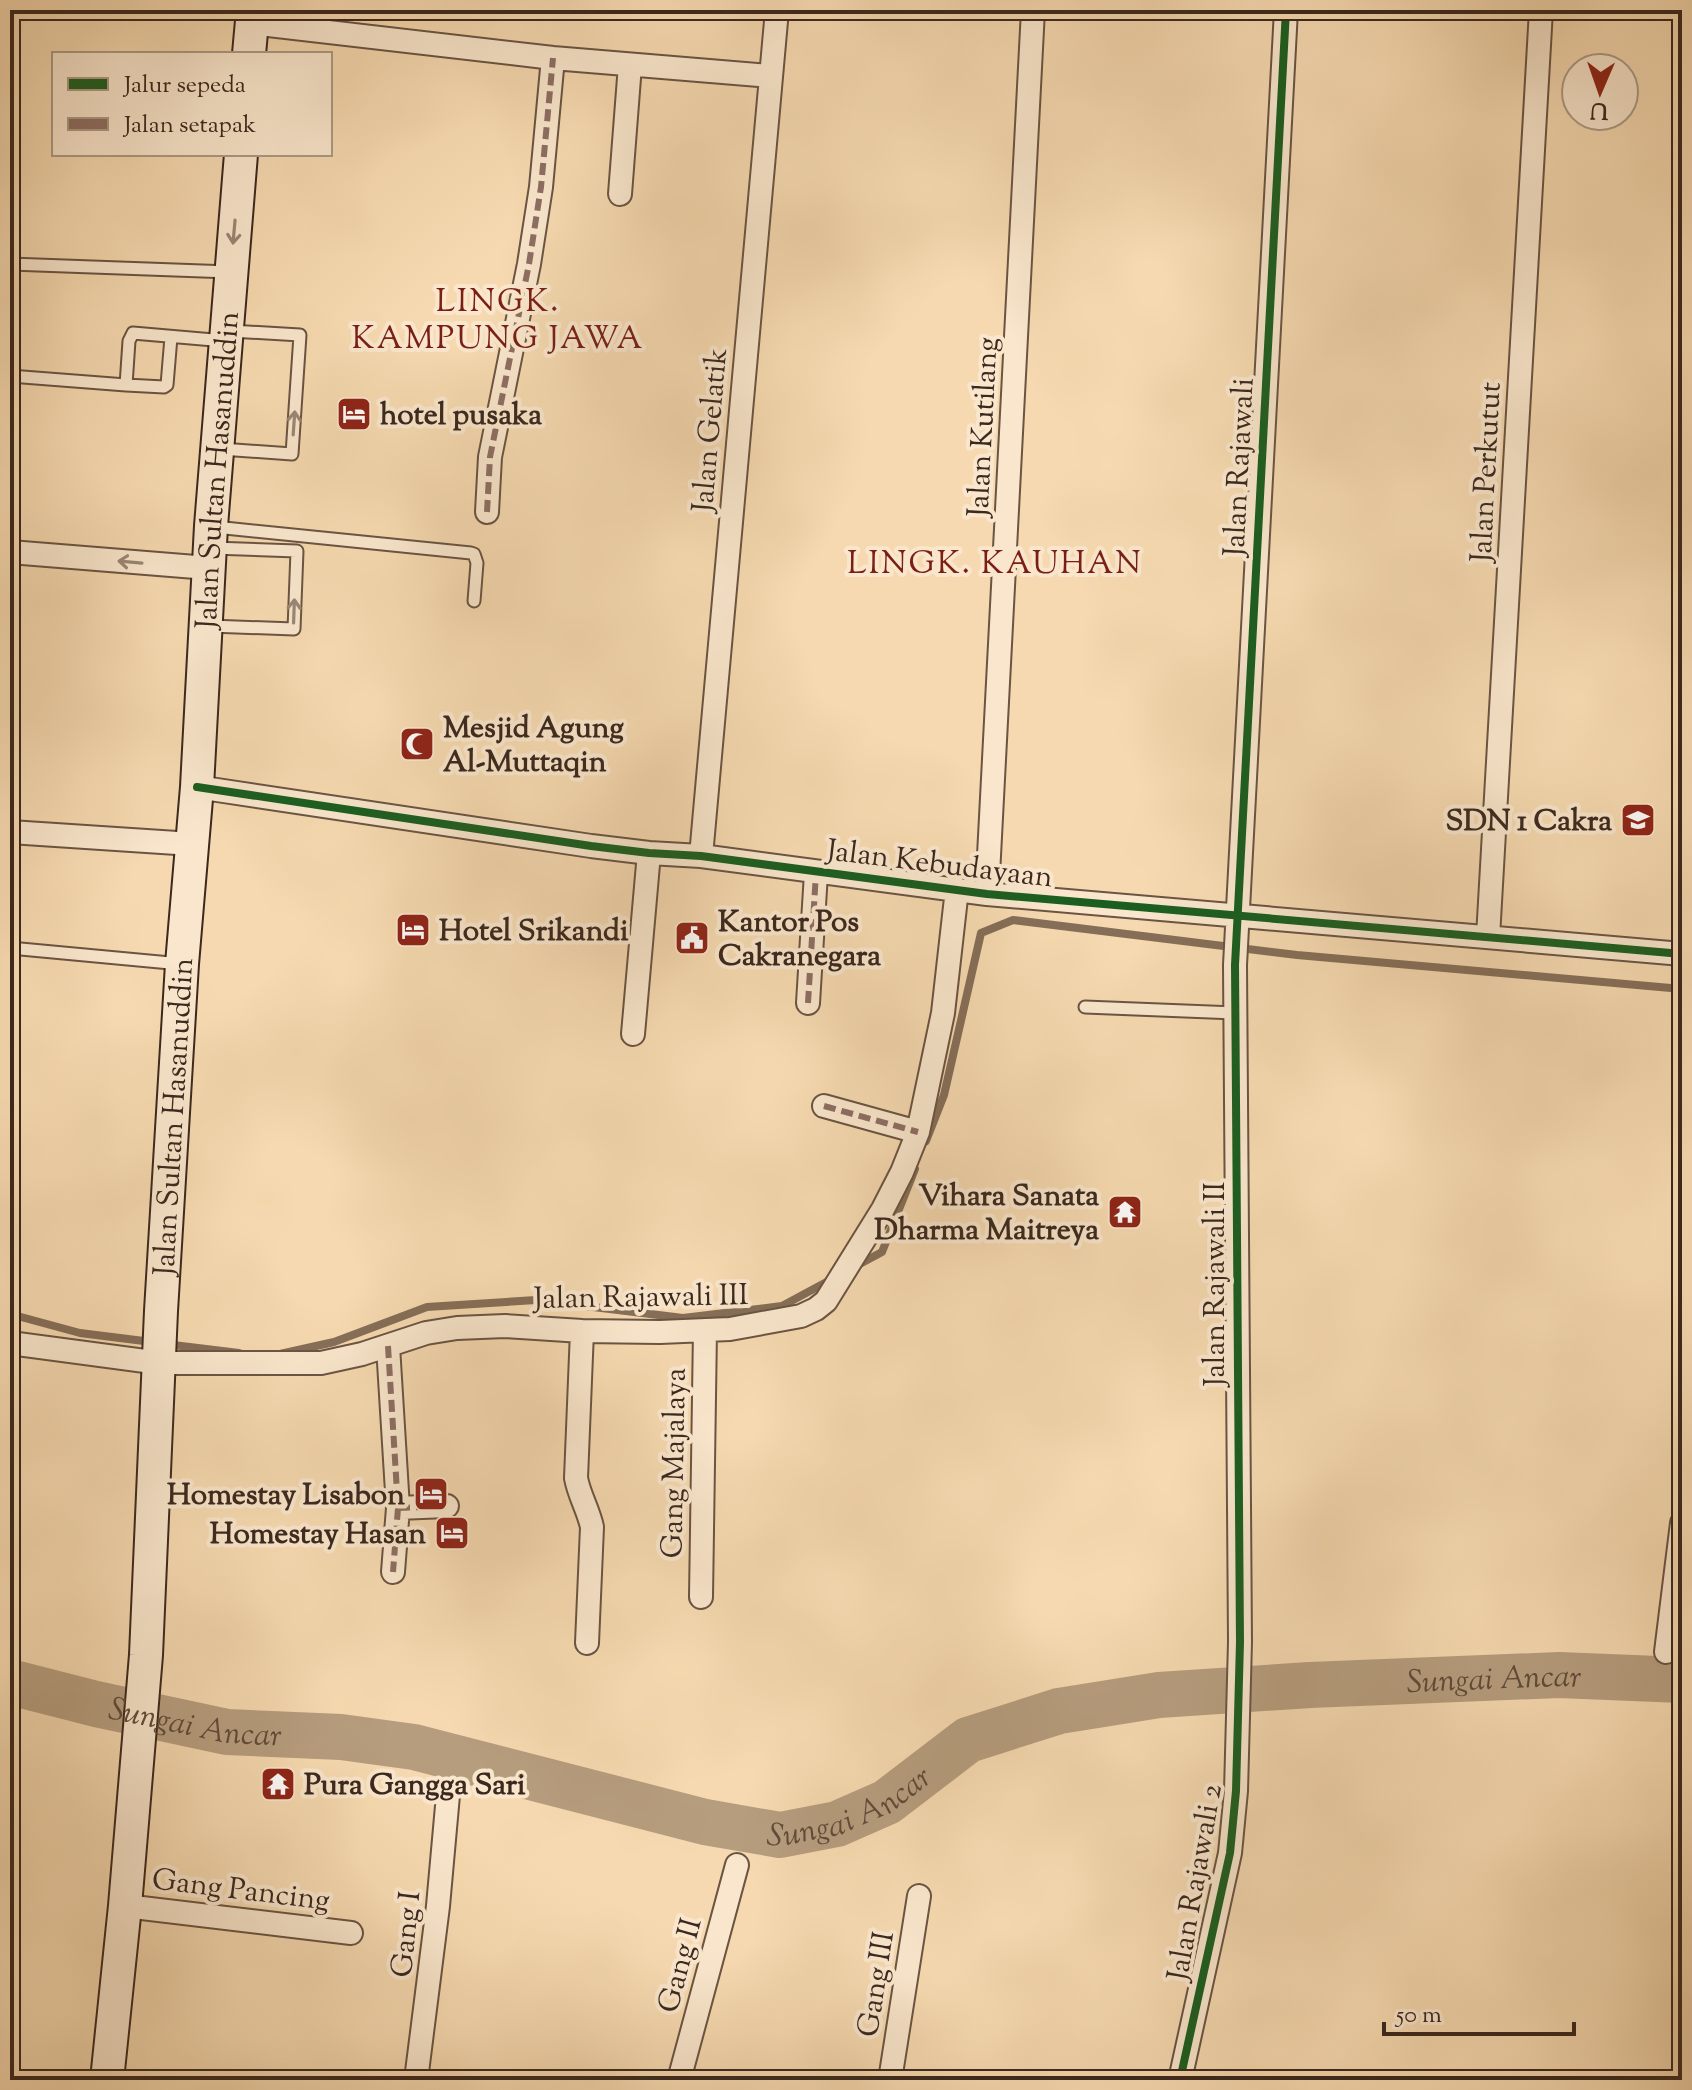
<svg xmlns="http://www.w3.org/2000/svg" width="1692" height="2090" viewBox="0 0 1692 2090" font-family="'Sorts Mill Goudy',serif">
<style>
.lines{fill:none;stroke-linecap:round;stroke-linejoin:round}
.stream{stroke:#856e58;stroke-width:8}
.river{stroke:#b69d7e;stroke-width:46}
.service-casing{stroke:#6a5442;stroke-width:15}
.minor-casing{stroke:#6a5442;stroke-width:26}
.secondary-casing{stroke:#3b281e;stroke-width:36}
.service{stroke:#f9e6cc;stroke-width:11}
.minor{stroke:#f9e6cc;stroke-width:22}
.secondary{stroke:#f9e6cc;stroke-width:32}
.quiet{stroke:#8d6e63;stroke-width:6;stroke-dasharray:12 6;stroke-linecap:butt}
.cycleway-casing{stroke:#f9e6cc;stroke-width:13}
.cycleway{stroke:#1b5e20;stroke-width:8}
.oneway{stroke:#9a8775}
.labels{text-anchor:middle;stroke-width:8;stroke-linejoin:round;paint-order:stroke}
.poi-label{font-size:30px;font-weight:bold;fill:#3b281e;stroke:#f9e6cc;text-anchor:start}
.street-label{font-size:30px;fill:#3b281e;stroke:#f9e6cc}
.neighbourhood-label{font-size:32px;letter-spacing:2px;fill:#7a1f14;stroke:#f9e6cc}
.water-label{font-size:32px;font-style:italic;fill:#604b3b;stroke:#f9e6cc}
</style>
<rect width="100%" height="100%" fill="#f6d9b0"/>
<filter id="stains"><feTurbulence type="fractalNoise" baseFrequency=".0025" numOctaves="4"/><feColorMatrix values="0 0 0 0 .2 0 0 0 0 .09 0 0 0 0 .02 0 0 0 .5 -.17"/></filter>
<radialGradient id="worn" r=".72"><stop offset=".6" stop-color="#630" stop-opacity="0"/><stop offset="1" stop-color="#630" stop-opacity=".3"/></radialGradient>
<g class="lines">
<!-- stream -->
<path class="stream" d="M926 1141 944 1095 981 933 1013 920 1297 955 1682 989
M856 1266 882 1252 915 1169
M10 1314 80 1333 152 1342
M165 1344 239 1353
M280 1354 334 1342 427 1307 536 1300 683 1318 782 1306 834 1278"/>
<!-- river -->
<path class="river" id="s1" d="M10 1682 96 1704 227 1732 341 1737 414 1747 705 1822 780 1835 837 1824 887 1802 968 1740 1059 1711 1159 1695 1310 1685 1559 1675 1682 1680"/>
<!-- service casing -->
<g class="service-casing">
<path id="service" d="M10 264 230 272
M171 337 167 385 164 387 126 385 129 341 133 333 225 341
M10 376 126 385
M221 449 292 454 300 335 231 331
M215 527 471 553 474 554 477 563 474 601
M210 626 294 629 297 551 212 548
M10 948 181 964
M1085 1007 1235 1013"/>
</g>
<!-- minor casing -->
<g class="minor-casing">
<path id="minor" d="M251 23 553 58 771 76
M620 194 630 65
M487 512 490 457 529 264 541 187 553 58
M10 552 208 568
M197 787 591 846 649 853 701 856 987 894 1682 954
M10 832 192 844
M701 856 777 10
M987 894 1033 10
M1488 937 1541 10
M808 1003 816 873
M633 1034 649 853
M824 1106 918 1132
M582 1331 576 1478C579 1495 588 1509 592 1527L587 1643
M10 1343 160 1363H321L362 1354 426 1333 457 1328 505 1326 582 1331 660 1332 730 1329 801 1316 816 1309 826 1301 883 1209 902 1172 918 1132 943 1013 957 889
M388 1346 398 1508 393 1572
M398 1508 447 1506
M701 1597 705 1330
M1666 1652 1682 1523
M125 1906 351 1933
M416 2080 438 1906 448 1795
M679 2080 737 1865
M890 2080 919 1896
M1180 2080 1230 1853 1236 1791 1240 1642 1235 965 1286 10"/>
</g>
<!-- secondary casing -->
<g class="secondary-casing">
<g id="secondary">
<path d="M249 54 253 10"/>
<path id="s2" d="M107 2080 125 1906 146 1655 161 1311 182 964 197 787 211 526 241 154"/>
</g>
</g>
<!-- service -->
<use href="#service" class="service"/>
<!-- minor -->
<use href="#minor" class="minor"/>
<!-- secondary -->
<use href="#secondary" class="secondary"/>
<!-- quiet -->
<path class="quiet" d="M487 512 490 457 529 264 541 187 553 58
M808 1003 816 873
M824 1106 918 1132
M388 1346 398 1508 393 1572
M398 1508 447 1506"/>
<!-- cycleway casing -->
<g class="cycleway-casing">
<path id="cycleway" d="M197 787 591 846 649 853 701 856 987 894 1682 954
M1180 2080 1230 1853 1236 1791 1240 1642 1235 965 1286 10"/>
</g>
<!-- cycleway -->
<use href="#cycleway" class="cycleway"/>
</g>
<!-- one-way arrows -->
<defs><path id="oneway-shaft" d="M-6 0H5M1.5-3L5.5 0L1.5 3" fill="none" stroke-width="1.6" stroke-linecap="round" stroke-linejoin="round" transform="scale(2)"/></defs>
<g class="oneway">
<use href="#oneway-shaft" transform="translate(234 232) rotate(95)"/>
<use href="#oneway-shaft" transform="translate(294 423) rotate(-86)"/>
<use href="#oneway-shaft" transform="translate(130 562) rotate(-175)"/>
<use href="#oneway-shaft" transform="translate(294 611) rotate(-88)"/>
</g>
<!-- icons -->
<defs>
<g id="hotel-square" transform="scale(1.8)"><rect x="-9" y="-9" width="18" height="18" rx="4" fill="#8f2418" stroke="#f9e6cc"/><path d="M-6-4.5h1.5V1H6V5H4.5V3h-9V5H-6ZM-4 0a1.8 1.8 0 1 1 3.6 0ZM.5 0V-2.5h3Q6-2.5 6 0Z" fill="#fff"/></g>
<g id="mosque-square" transform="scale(1.8)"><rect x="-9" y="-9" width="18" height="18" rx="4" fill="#8f2418" stroke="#f9e6cc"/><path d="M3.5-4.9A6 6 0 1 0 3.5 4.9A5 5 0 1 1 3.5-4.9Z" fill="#fff"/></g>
<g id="school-square" transform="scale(1.8)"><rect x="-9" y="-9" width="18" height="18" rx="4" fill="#8f2418" stroke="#f9e6cc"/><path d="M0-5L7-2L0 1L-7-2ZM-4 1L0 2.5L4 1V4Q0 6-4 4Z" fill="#fff"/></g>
<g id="civic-square" transform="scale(1.8)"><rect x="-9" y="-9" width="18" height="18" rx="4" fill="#8f2418" stroke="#f9e6cc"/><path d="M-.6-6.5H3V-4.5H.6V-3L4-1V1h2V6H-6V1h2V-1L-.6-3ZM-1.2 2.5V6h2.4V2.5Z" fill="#fff"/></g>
<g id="temple-square" transform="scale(1.8)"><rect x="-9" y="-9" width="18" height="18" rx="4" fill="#8f2418" stroke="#f9e6cc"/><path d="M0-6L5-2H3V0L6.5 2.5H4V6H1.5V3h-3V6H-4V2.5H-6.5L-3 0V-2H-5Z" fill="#fff"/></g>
</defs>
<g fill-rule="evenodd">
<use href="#hotel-square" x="354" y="414"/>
<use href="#mosque-square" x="417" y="744"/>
<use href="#school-square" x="1638" y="820"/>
<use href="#hotel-square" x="413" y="930"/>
<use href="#civic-square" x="692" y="938"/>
<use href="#temple-square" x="1125" y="1212"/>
<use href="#hotel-square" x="431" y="1494"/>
<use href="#hotel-square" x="452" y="1533"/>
<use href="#temple-square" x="278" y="1784"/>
</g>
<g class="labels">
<!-- poi labels -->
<g class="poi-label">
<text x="380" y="424">hotel pusaka</text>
<text x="443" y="737">Mesjid Agung<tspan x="443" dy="34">Al-Muttaqin</tspan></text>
<text x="1612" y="830" text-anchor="end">SDN 1 Cakra</text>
<text x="718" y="931">Kantor Pos<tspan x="718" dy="34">Cakranegara</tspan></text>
<text x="439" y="940">Hotel Srikandi</text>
<text x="1099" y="1205" text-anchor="end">Vihara Sanata<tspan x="1099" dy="34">Dharma Maitreya</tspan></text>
<text x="405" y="1504" text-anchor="end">Homestay Lisabon</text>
<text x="426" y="1543" text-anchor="end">Homestay Hasan</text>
<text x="304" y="1794">Pura Gangga Sari</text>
</g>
<!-- street labels -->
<g class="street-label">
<text transform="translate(982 427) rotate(-87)" y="10">Jalan Kutilang</text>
<text transform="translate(709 430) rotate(-85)" y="10">Jalan Gelatik</text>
<text transform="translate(1238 467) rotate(-87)" y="10">Jalan Rajawali</text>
<text dy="10" stroke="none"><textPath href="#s2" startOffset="1614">Jalan Sultan Hasanuddin</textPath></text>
<text transform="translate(1485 472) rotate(-87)" y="10">Jalan Perkutut</text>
<text transform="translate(940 863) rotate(7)" y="10">Jalan Kebudayaan</text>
<text dy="10" stroke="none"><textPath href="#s2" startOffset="966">Jalan Sultan Hasanuddin</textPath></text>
<text transform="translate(1214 1284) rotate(-90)" y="10">Jalan Rajawali II</text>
<text transform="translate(641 1296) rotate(-1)" y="10">Jalan Rajawali III</text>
<text transform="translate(673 1463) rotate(-89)" y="10">Gang Majalaya</text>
<text transform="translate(1194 1882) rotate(-80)" y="10">Jalan Rajawali 2</text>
<text transform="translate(241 1889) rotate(7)" y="10">Gang Pancing</text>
<text transform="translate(405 1934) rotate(-84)" y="10">Gang I</text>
<text transform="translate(679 1965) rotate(-75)" y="10">Gang II</text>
<text transform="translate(875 1984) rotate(-81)" y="10">Gang III</text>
</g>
<!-- neighbourhood labels -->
<g class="neighbourhood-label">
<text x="498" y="311">LINGK.<tspan x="498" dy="37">KAMPUNG JAWA</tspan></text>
<text x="995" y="573">LINGK. KAUHAN</text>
</g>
<!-- water labels -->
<g class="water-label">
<text dy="11" stroke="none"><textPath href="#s1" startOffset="1534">Sungai Ancar</textPath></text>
<text dy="11" stroke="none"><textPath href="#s1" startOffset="190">Sungai Ancar</textPath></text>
<text dy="11" stroke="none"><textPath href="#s1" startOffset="862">Sungai Ancar</textPath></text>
</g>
</g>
<!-- margin -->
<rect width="1692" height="2090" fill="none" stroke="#f6d9b0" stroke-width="40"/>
<rect x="12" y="12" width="1668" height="2066" fill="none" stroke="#3b281e" stroke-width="4"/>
<rect x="20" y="20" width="1652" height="2050" fill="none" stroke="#3b281e" stroke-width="2"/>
<!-- legend -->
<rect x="52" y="52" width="280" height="104" fill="#f9e6cc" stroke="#ad9a86" stroke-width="2"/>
<rect x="68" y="78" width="40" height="12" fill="#1b5e20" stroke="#ad9a86" stroke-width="2"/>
<text x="124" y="92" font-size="24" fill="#3b281e">Jalur sepeda</text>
<rect x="68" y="118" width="40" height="12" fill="#8d6e63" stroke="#ad9a86" stroke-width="2"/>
<text x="124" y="132" font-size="24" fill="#3b281e">Jalan setapak</text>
<!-- north arrow -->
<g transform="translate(1600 92) rotate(182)"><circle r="38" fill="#f9e6cc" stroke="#ad9a86" stroke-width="2"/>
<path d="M0-6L14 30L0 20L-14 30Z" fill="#8f2418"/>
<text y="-12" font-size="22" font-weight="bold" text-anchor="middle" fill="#3b281e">U</text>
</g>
<!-- scale -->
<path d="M1384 2022v12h190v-12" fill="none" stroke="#3b281e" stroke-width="4"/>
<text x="1396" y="2022" font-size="24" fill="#3b281e" stroke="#f9e6cc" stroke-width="6" paint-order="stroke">50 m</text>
<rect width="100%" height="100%" filter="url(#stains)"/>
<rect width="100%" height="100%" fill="url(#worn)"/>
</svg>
